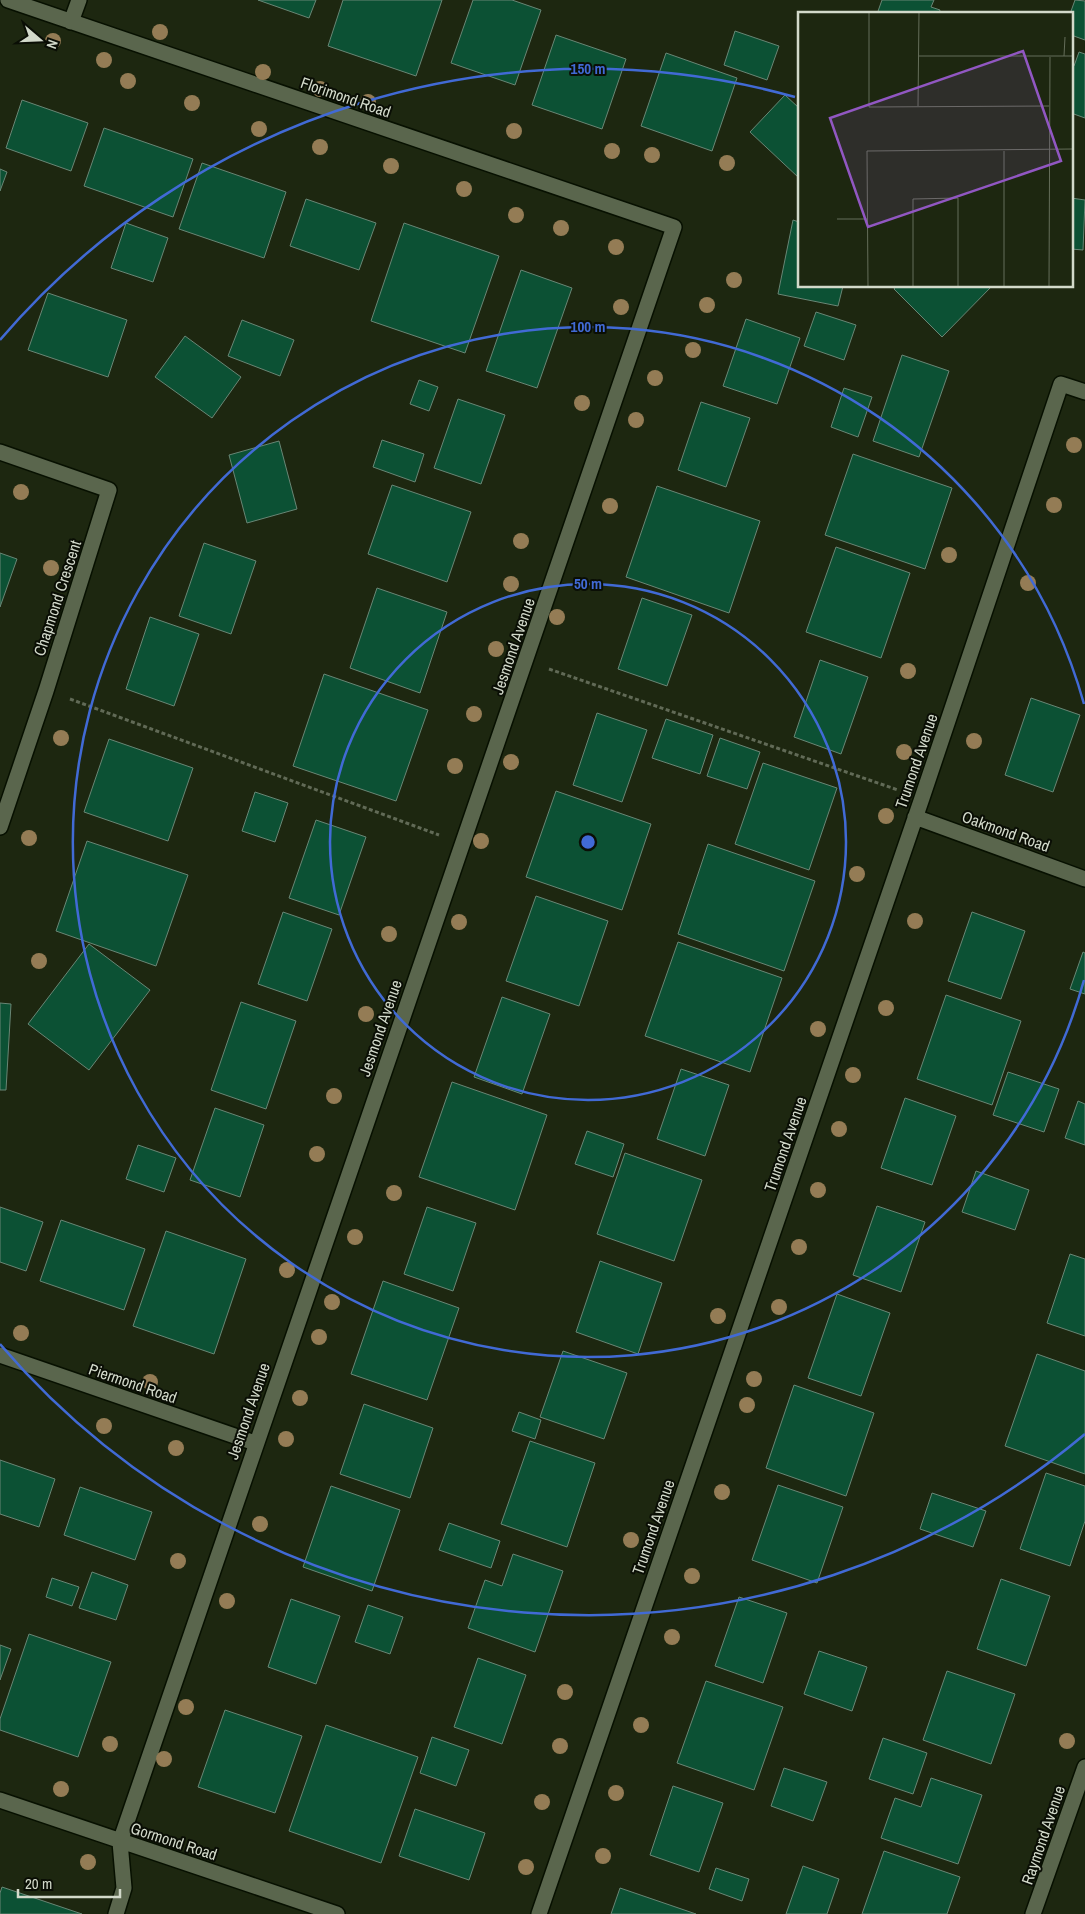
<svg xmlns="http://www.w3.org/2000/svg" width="1085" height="1914" viewBox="0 0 1085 1914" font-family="'Archivo Narrow',sans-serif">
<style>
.building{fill:#0c5134;stroke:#698675}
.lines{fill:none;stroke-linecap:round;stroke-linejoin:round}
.minor-casing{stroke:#071000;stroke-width:18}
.path{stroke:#616a56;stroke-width:3;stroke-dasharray:4 2.5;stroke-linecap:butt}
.minor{stroke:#5a664d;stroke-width:15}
.tree{fill:#947c55}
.ring{fill:none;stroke:#416ad5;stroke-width:2.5}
.labels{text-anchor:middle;stroke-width:4;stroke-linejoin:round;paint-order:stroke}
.street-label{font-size:16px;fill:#d2d9ca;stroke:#0a0e05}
.inset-road{fill:none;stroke:#656e5a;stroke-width:1}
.view{fill:#9157c2;fill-opacity:0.15;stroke:#9157c2;stroke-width:2.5}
.inset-edge{fill:none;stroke:#d2d9ca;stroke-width:2.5}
.centre{fill:#416ad5;stroke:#0a0e05;stroke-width:2.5}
.ring-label{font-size:15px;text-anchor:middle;font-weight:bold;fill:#416ad5;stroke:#0a0e05;stroke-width:4;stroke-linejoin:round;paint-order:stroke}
</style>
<rect width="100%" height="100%" fill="#1d2710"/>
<!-- building -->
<path class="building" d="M258 0H316L309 18Z
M343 0H442L416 76 328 46Z
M473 0H512L541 10 515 85 451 63Z
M882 0H934L931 7 940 10 939 14H877Z
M1075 0 1085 1V40L1071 35V14H1070Z
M735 31 779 46 767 80 724 65Z
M556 35 626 59 602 129 532 105Z
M1079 52 1085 54V118L1071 113V65L1074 66Z
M666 53 737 78 712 151 641 126Z
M785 95 799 108V178L750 132Z
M22 100 88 123 71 171 6 148Z
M104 128 193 159 173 217 84 186Z
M202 163 286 192 264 258 179 229Z
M0 169 7 172 0 191Z
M1071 198 1085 200 1083 250 1071 249Z
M306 199 376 223 359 270 290 246Z
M793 220 799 222V286H843L838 306 778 294Z
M126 223 168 238 153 282 111 268Z
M404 223 499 256 465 353 371 321Z
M521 270 572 288 537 388 486 371Z
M896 286H992L942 337 894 289Z
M48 293 127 320 108 377 28 350Z
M816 312 856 325 844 360 804 346Z
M746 319 800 338 777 404 723 386Z
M242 320 294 340 280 376 228 356Z
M185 336 241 377 212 418 155 377Z
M902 355 949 371 919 457 873 441Z
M419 380 438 387 429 411 410 404Z
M844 388 872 397 858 437 831 427Z
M458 399 505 415 481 484 434 468Z
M701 402 750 418 726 487 678 470Z
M382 440 424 454 415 482 373 467Z
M279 441 297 509 247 523 229 455Z
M853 454 952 488 925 569 825 535Z
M392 485 471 512 447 582 368 554Z
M657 486 760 521 729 613 626 577Z
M204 543 256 561 231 634 179 616Z
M836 547 910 573 881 658 806 632Z
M0 553 17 559 0 607Z
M377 588 447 612 420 693 350 668Z
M642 598 692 615 667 686 618 669Z
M150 617 199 634 174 706 126 689Z
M820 660 868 677 841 754 794 737Z
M324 674 428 710 396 801 293 766Z
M1031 698 1080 715 1053 792 1005 775Z
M597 713 647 730 622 802 573 785Z
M666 719 713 735 700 774 652 758Z
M720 738 760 752 747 789 707 776Z
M109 739 193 768 168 841 84 812Z
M763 763 837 788 809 870 735 844Z
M556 791 651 824 622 910 526 877Z
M255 792 288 803 275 842 242 831Z
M316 820 366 837 339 915 289 898Z
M87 841 188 875 156 966 56 931Z
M708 844 815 881 784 971 678 934Z
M536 896 608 921 579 1006 506 981Z
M283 912 332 929 307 1001 258 984Z
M972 912 1025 931 1001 999 948 981Z
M678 942 782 978 750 1072 645 1036Z
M89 944 150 990 89 1070 28 1024Z
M1083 952 1085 953V994L1070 989Z
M946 995 1021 1021 992 1105 917 1079Z
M502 997 550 1014 522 1094 474 1077Z
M241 1002 296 1021 266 1109 211 1090Z
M0 1003 11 1004 6 1090H0Z
M681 1069 729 1085 705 1156 657 1139Z
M1008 1072 1059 1089 1044 1132 993 1115Z
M452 1082 547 1115 515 1210 419 1177Z
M905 1098 956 1116 932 1185 881 1168Z
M1078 1101 1085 1104V1145L1065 1138Z
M215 1108 264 1125 240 1197 190 1180Z
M587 1131 624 1144 613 1177 575 1164Z
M138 1145 176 1158 164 1192 126 1179Z
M625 1153 702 1180 674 1261 597 1234Z
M976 1171 1029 1190 1015 1230 962 1212Z
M877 1206 925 1222 901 1292 853 1275Z
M0 1207 43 1222 26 1271 0 1262Z
M427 1207 476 1223 453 1291 404 1274Z
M61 1220 145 1249 124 1310 40 1281Z
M166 1231 246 1259 214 1354 133 1326Z
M1070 1254 1085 1259V1336L1047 1323Z
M600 1261 662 1283 638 1354 576 1332Z
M383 1281 459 1308 427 1400 351 1374Z
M837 1294 890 1313 861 1396 808 1378Z
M563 1351 627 1373 604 1439 540 1417Z
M1037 1354 1085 1371V1474L1005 1446Z
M794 1385 874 1413 846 1496 766 1468Z
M364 1404 433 1428 410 1498 340 1474Z
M519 1412 541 1420 535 1439 512 1431Z
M530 1441 595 1463 567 1547 501 1524Z
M0 1460 55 1479 39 1527 0 1514Z
M1046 1473 1085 1486V1521L1070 1566 1020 1549Z
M778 1485 843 1507 817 1583 752 1560Z
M331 1486 400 1510 372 1591 303 1567Z
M80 1487 152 1512 135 1560 64 1535Z
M932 1493 986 1511 973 1547 920 1529Z
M449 1523 500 1541 491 1568 439 1550Z
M513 1554 563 1571 535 1652 468 1628 485 1580 502 1586Z
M92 1572 128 1585 116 1620 79 1608Z
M52 1578 79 1587 72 1606 46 1597Z
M1001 1579 1050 1596 1026 1666 977 1649Z
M739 1597 787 1613 763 1683 715 1666Z
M291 1599 340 1616 316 1684 268 1667Z
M368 1605 403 1617 390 1654 355 1642Z
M29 1634 111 1662 78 1757 0 1730V1719Z
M0 1645 11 1649 0 1680Z
M819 1651 867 1667 852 1711 804 1694Z
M478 1658 526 1675 502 1744 454 1727Z
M947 1671 1015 1694 991 1764 923 1740Z
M706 1681 783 1707 754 1790 677 1763Z
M225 1710 302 1736 275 1813 198 1787Z
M326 1725 418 1757 381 1863 289 1831Z
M432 1737 469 1750 456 1786 420 1773Z
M883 1738 927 1753 913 1794 869 1779Z
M784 1768 827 1782 813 1821 771 1806Z
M931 1778 982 1795 958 1864 881 1838 895 1798 921 1807Z
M673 1786 723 1803 699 1872 650 1855Z
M415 1809 485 1833 469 1880 399 1856Z
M884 1851 960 1877 947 1914H862Z
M803 1866 839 1879 827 1914H786Z
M716 1868 749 1879 742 1901 709 1889Z
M2 1887 82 1914H0V1893Z
M620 1888 696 1914H611Z"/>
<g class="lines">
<!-- minor casing -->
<g class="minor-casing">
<path id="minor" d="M8 0 674 227 120 1842 124 1888 116 1914
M71 22 79 0
M0 452 109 490 46 691 0 827
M915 817 1085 879
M0 1355 255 1443
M0 1800 337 1914
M539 1914 922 798 1061 384 1085 392
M1033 1914 1085 1767"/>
</g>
<!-- path -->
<path class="path" d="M549 669 898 790
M70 699 439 835"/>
<!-- minor -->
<use href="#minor" class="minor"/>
</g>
<!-- trees -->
<g class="tree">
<circle cx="160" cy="32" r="8"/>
<circle cx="53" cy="41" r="8"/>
<circle cx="104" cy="60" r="8"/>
<circle cx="263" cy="72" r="8"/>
<circle cx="128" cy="81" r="8"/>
<circle cx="320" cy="89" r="8"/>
<circle cx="368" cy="102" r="8"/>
<circle cx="192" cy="103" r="8"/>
<circle cx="259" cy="129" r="8"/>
<circle cx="514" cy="131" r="8"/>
<circle cx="320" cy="147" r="8"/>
<circle cx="612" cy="151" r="8"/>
<circle cx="652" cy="155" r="8"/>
<circle cx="727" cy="163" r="8"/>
<circle cx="391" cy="166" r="8"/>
<circle cx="464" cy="189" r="8"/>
<circle cx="516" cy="215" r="8"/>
<circle cx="561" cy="228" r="8"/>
<circle cx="616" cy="247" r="8"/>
<circle cx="734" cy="280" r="8"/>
<circle cx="707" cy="305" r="8"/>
<circle cx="621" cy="307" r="8"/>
<circle cx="693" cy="350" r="8"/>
<circle cx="655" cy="378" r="8"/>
<circle cx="582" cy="403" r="8"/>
<circle cx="636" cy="420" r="8"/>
<circle cx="1074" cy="445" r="8"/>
<circle cx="21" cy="492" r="8"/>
<circle cx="1054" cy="505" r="8"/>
<circle cx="610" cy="506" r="8"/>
<circle cx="521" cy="541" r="8"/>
<circle cx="949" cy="555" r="8"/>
<circle cx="51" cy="568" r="8"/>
<circle cx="1028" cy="583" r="8"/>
<circle cx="511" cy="584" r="8"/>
<circle cx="557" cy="617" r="8"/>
<circle cx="496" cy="649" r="8"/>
<circle cx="908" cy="671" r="8"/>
<circle cx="474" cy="714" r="8"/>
<circle cx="61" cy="738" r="8"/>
<circle cx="974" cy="741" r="8"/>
<circle cx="904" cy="752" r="8"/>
<circle cx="511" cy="762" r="8"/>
<circle cx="455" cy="766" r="8"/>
<circle cx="886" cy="816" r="8"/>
<circle cx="29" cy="838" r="8"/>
<circle cx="481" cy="841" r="8"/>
<circle cx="857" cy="874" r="8"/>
<circle cx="915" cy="921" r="8"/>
<circle cx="459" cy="922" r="8"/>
<circle cx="389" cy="934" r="8"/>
<circle cx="39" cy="961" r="8"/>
<circle cx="886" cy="1008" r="8"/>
<circle cx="366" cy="1014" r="8"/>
<circle cx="818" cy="1029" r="8"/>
<circle cx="853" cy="1075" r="8"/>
<circle cx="334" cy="1096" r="8"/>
<circle cx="839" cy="1129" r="8"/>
<circle cx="317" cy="1154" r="8"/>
<circle cx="818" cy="1190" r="8"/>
<circle cx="394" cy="1193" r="8"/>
<circle cx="355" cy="1237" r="8"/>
<circle cx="799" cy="1247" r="8"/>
<circle cx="287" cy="1270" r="8"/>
<circle cx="332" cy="1302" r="8"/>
<circle cx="779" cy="1307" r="8"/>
<circle cx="718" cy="1316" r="8"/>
<circle cx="21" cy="1333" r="8"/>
<circle cx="319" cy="1337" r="8"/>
<circle cx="754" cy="1379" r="8"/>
<circle cx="150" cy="1382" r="8"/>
<circle cx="300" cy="1398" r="8"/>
<circle cx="747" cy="1405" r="8"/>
<circle cx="104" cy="1426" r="8"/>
<circle cx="286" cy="1439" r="8"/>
<circle cx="176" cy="1448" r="8"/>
<circle cx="722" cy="1492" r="8"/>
<circle cx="260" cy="1524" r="8"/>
<circle cx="631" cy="1540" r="8"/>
<circle cx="178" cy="1561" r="8"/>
<circle cx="692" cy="1576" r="8"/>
<circle cx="227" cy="1601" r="8"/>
<circle cx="672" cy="1637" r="8"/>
<circle cx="565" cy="1692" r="8"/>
<circle cx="186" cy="1707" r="8"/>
<circle cx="641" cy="1725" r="8"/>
<circle cx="1067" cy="1741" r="8"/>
<circle cx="110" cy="1744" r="8"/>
<circle cx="560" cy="1746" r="8"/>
<circle cx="164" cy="1759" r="8"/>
<circle cx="61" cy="1789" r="8"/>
<circle cx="616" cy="1793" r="8"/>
<circle cx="542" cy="1802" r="8"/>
<circle cx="603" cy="1856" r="8"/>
<circle cx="88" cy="1862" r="8"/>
<circle cx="526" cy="1867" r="8"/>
</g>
<!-- distance rings -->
<g class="ring">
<circle cx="588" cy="842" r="258"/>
<path d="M1084 980A515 515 0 1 1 1084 704"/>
<path d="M1085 1434A773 773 0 0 1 0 1344M0 340A773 773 0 0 1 795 97"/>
</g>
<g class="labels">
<!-- street labels -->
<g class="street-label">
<text transform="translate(346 97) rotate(19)" y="6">Florimond Road</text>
<text transform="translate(57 598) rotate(-72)" y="6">Chapmond Crescent</text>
<text transform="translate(513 646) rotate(-71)" y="6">Jesmond Avenue</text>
<text transform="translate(916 761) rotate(-71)" y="6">Trumond Avenue</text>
<text transform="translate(1006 831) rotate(20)" y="6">Oakmond Road</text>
<text transform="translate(380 1028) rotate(-71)" y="6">Jesmond Avenue</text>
<text transform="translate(785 1144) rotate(-71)" y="6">Trumond Avenue</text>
<text transform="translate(133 1383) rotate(19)" y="6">Piermond Road</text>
<text transform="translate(248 1411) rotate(-71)" y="6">Jesmond Avenue</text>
<text transform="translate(653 1527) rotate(-71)" y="6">Trumond Avenue</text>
<text transform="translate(1043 1835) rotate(-71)" y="6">Raymond Avenue</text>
<text transform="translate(174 1841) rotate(18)" y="6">Gormond Road</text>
</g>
</g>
<!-- overview -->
<g transform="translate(798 12)">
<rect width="275" height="275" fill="#1d2710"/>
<path class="inset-road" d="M71 0V95L251 94M121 44H275M266 44 267 25M120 94 121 0M206 139V275M39 207H69M70 275 69 139 275 137M115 275V187L160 186V275M251 275 252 45"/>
<path class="view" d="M225 39 263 149 70 215 32 106Z"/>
<rect width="275" height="275" class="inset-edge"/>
</g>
<circle cx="588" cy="842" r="8" class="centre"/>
<g class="ring-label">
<text x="588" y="74">150 m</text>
<text x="588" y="332">100 m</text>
<text x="588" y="589">50 m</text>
</g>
<!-- north arrow -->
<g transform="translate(40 40) rotate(109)" stroke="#0a0e05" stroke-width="4" paint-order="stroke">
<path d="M0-4L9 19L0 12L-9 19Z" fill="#d2d9ca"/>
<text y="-8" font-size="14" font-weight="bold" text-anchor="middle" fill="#d2d9ca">N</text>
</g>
<!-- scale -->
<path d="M18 1889v8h102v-8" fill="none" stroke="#d2d9ca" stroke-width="2.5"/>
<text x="25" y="1889" font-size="15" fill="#d2d9ca" stroke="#0a0e05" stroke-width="4" paint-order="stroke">20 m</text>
</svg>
